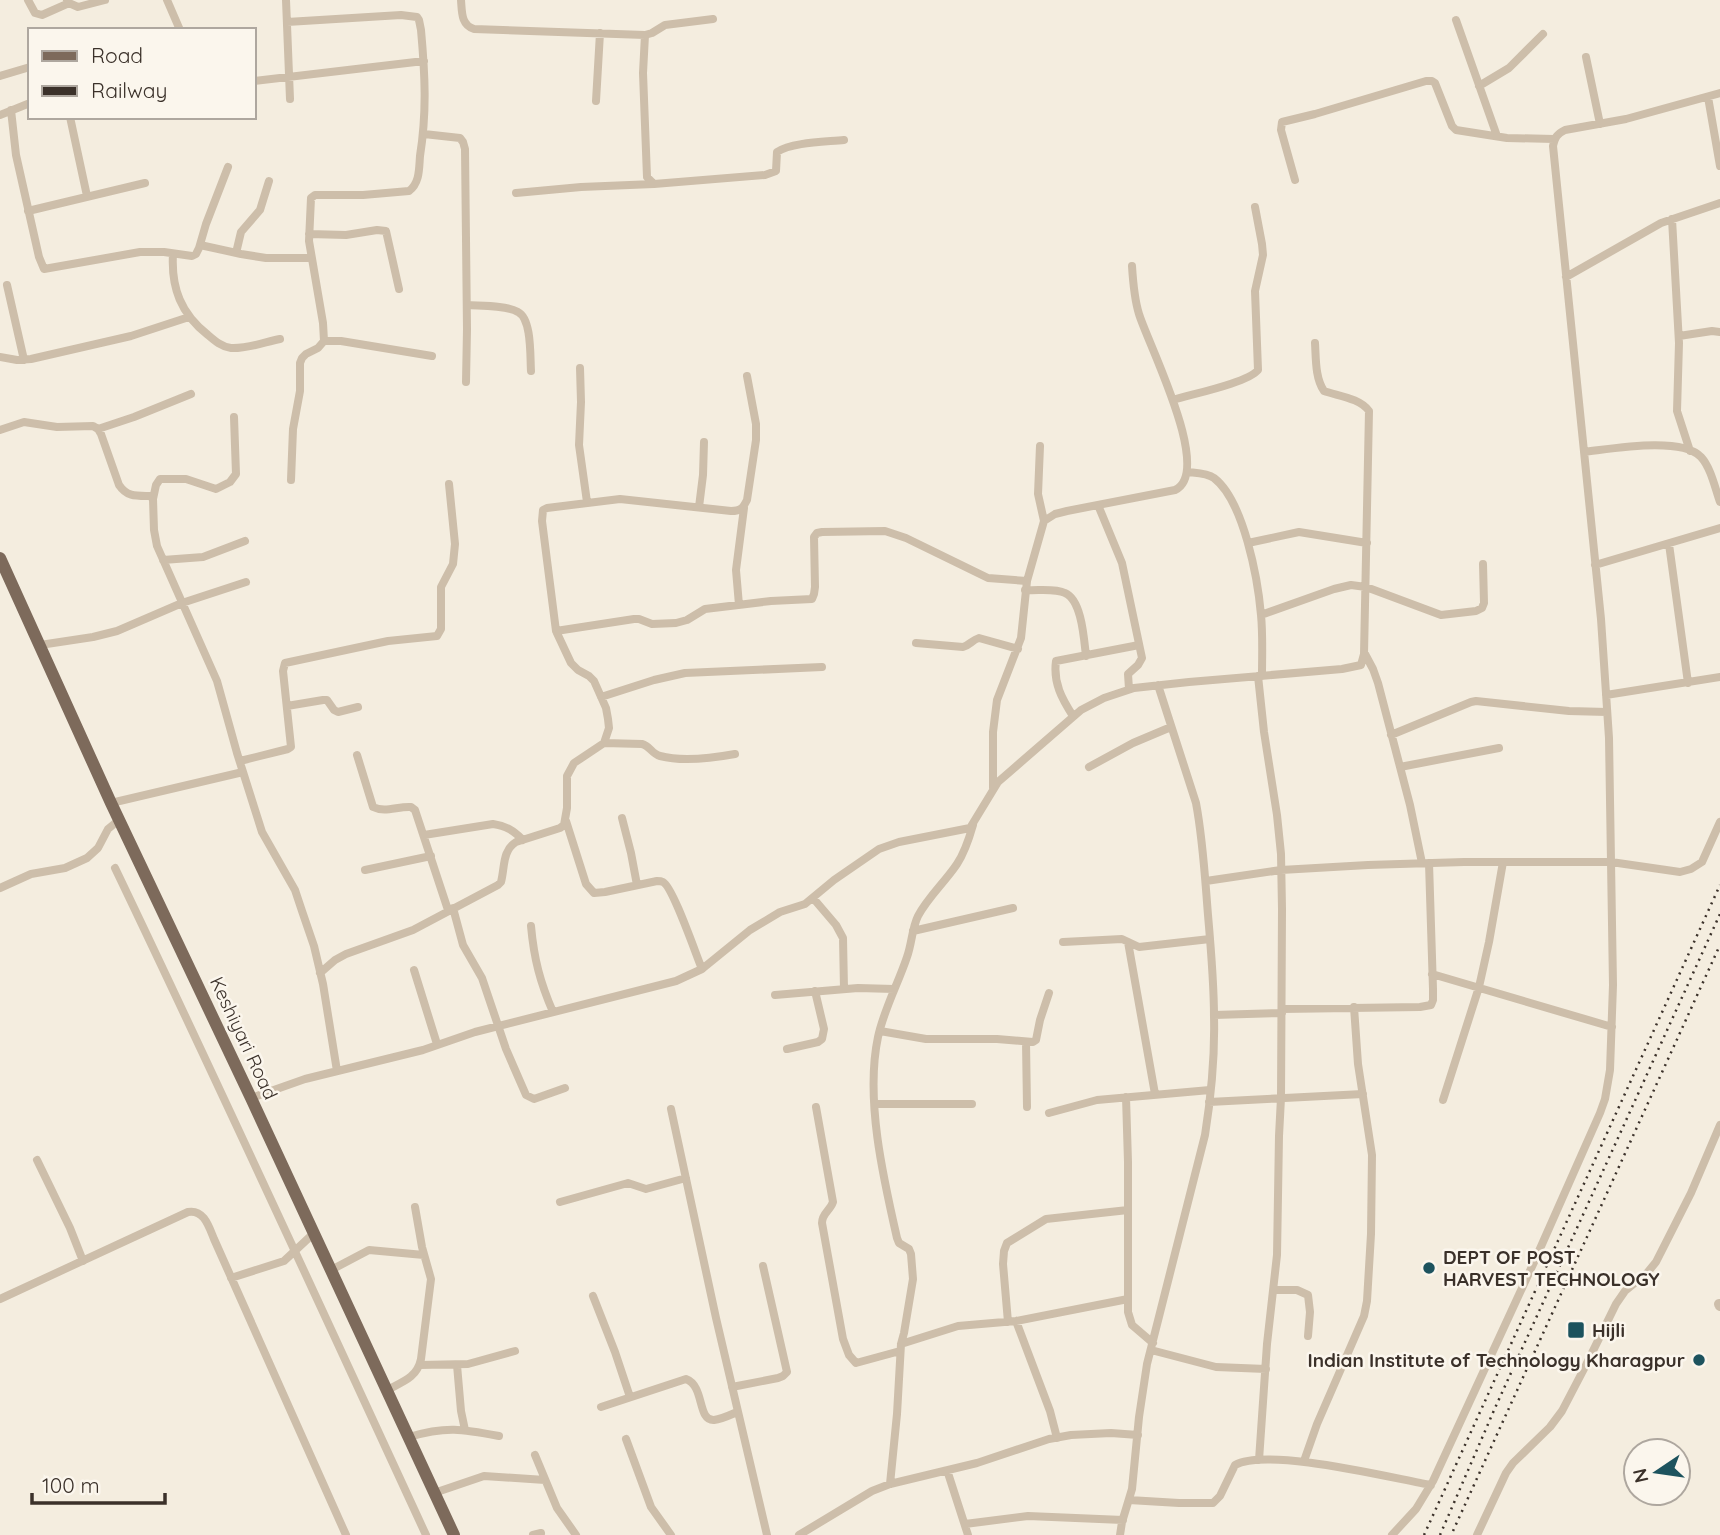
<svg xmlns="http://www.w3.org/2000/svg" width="1720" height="1535" viewBox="0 0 1720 1535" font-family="Quicksand,sans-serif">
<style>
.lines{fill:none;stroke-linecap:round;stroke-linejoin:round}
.minor{stroke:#cdbeaa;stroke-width:8}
.tertiary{stroke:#cdbeaa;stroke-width:10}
.primary{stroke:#7d6a5b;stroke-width:12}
.rail{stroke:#3b312a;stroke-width:2.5;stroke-dasharray:2 5;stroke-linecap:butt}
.poi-dot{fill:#1d535e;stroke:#fbf6ed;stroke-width:2.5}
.labels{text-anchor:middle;stroke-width:5;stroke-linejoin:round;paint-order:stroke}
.street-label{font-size:19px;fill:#3b312a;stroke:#fbf6ed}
.poi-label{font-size:19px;font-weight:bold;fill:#3b312a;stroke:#fbf6ed;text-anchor:start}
</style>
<rect width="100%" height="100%" fill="#f4eddf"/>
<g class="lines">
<!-- minor -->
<path class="minor" d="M28 0 35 13 42 15 69 3
M67 0 69 3 78 7 105 0
M167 0 180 30
M286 0 290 99
M461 0C462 12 461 25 474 29L645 35 652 33 665 25 713 19
M1456 20 1497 136
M287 22 401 15 417 17 419 20 421 30C425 74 427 112 420 156 419 168 420 183 409 191L363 195H315L311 198 309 241 323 323 324 341 318 348 306 354 302 358 300 363V391L293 429 291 480
M645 35 643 73 647 177 654 184 765 175 776 171 777 152C792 142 825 142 844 140
M1586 57 1600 124
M0 76 30 67
M254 81 424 61
M1479 86 1509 68 1543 34
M1708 97 1720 166
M596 101 600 33
M11 110 16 155 39 257 44 269 140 252H164L192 256 196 254 199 248 206 224 228 167
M0 115 30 103
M70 117 87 196
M424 134 460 138 463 142 465 149 467 329 466 382
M1295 180 1281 130 1282 122 1315 114 1426 81H1432L1435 83 1452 126 1456 130 1507 138 1554 139
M516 193 581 187 654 184
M28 211 145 183
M1672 219 1679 343 1677 411 1690 451
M309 234 346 235 377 230 386 231 399 289
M200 245 241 254 266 258H311
M236 253 241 232 260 210 269 181
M173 254C171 288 181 314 208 335 215 341 222 347 231 348 247 349 265 342 280 339
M1566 277 1661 223 1720 203
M7 285 24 360
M467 305C481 306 506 305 518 312 532 319 530 357 531 371
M1679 336 1712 331 1720 332
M324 341H341L432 356
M0 357 17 360 31 359 131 336 189 317
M580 368 581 402 579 445 587 502
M1173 400C1192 394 1247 383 1258 370L1255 291 1263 255 1262 244 1255 207
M98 429 134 417 191 394
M0 430 24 422 57 427 93 426 98 429 101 434 119 485C127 497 136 496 150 496L153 499 154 530 157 546 217 681 237 753 262 832 295 890 302 911 314 946 323 984 337 1071
M1040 446 1038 494 1044 521
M1584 452C1611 449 1681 436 1701 457 1711 468 1715 488 1720 502
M1188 472C1197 473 1207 473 1214 478 1244 501 1258 580 1261 615 1263 635 1262 656 1262 676
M153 499 156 485 160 479H186L216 489 230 482 236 474 234 417
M1098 505 1122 563 1142 658 1138 665 1128 674 1129 689
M699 507 703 475 704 442
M1248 543 1299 532 1367 543
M1669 544 1688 683
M163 560 203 557 245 541
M1595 565 1720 528
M1025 590C1037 591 1055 588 1065 593 1082 600 1084 640 1086 656
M739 605 736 570 744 508
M1261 615 1334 589 1351 585 1366 587 1441 615 1476 611 1482 608 1484 603 1483 564
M556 631 634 619H639L652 624 676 623 687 620 705 609 771 601 812 599 814 594 815 587 814 537 817 533 822 532 885 531 906 538 988 578 1027 581
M916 643 963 647C970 645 972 640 979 638L1018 649
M40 645 93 637 117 631 182 603 246 582
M1365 654 1373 669 1378 683 1410 805 1422 863
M1258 676 1264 732 1277 815 1281 854 1282 909 1281 1098 1279 1136 1277 1255 1267 1344 1259 1460
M1606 695 1720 677
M601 697 654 680 685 673 822 667
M287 706 323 700H327L334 710 338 712 358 707
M1073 716C1062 699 1053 683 1056 661L1139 645
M1391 735 1471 702 1476 701 1569 711 1607 712
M604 743 642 744C650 746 652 754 660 756 683 762 713 758 735 754
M357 755 373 807C385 813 398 806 411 807L415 810 448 910
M240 761 288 749 291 747 283 671 285 663 388 641 437 636 441 629V587L453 564 455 544 449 484
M1089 767 1133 743 1171 727
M1400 767 1499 748
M993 788V732L997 700 1021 638 1027 581 1044 521 1055 514 1067 511 1175 490C1214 472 1148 344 1139 314 1134 298 1133 282 1132 266
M111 803 243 772
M622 818 631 853 637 885
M566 821 586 884 594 893 605 892 657 881C659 881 661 881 663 882 673 887 696 955 702 969
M424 835 493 824C506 826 513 830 523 840
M115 868C221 1089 323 1312 426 1535
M365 870 431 856
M1206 881 1281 870 1368 865 1464 862H1611L1680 872 1691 869 1702 862 1720 822
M0 888 31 874 65 868 87 858 98 848 108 829 119 820
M813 898 836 925 843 938 844 989
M453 908 463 945 482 978 506 1049 526 1095 534 1099 565 1088
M531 926C534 959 540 982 553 1012
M913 931 1013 908
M1063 942 1122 939 1139 947 1210 939
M1128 942 1155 1094
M414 970 437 1044
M320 973 335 960 346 954 413 930 498 885 501 882C505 867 502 851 516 842L560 828 564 825 567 808V776L574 763 604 743 609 728 608 719 606 708 594 681 589 676 578 670 571 663 556 631 542 521 543 510 547 508 620 499 731 511C741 511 743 508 747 500L756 440V424L747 376
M1432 974 1612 1027
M775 995 858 988 894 989
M1282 1009 1420 1007 1431 1005 1433 1000V989L1429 863
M1214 1015 1282 1013
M880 1031 926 1039H997L1033 1042 1036 1040 1040 1020 1049 993
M1026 1042 1027 1107
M787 1049 818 1042 822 1039 824 1029 815 991
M1126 1097 1128 1162V1312L1132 1325 1153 1343
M251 1098 305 1079 423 1050 475 1032 676 981 702 969 750 930 780 912 805 904 834 880 879 849 899 842 970 828 998 782 1081 710 1104 698 1134 688 1189 682 1342 669 1361 665 1364 654 1369 411C1360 398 1338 396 1324 391 1315 378 1316 358 1315 343
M1443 1100 1479 987 1489 942 1503 862
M1209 1102 1363 1094
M875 1104H972
M816 1107 833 1202C830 1211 822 1213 822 1223L843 1339 849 1355 856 1363 900 1351
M671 1109 716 1318 767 1535
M1049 1113 1097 1100 1210 1090
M37 1160 70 1228 83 1261
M560 1202 628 1183 646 1189 686 1178
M331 1270 369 1250 424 1255
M231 1278 284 1261 314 1233
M1274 1290H1297L1308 1295 1310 1312 1308 1336
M593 1296 615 1352 630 1397
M0 1299 188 1212C204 1209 209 1227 214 1239L346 1535
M1016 1321 1050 1411 1057 1438
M1008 1322 1003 1264 1004 1251 1007 1243 1046 1219 1128 1210
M901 1344 958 1326 1016 1321 1128 1299
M1151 1350 1216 1367 1266 1369
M420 1365 468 1364 515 1351
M457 1365 461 1411 465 1430
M732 1387 778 1378 783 1376 787 1372 763 1266
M387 1390C402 1382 417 1378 421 1359L431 1279 422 1247 415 1207
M601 1407 686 1379C705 1386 697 1421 714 1420 722 1419 730 1415 737 1412
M409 1437C446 1426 462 1429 499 1436
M626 1439 651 1507 671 1535
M535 1455 557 1508 576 1535
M1304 1461 1317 1424 1364 1316 1367 1301 1371 1234 1372 1155 1358 1064 1354 1007
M947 1470 968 1535
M890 1484 897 1414 901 1344 904 1333 913 1279 911 1254 909 1249 899 1243 897 1238C883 1177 865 1098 878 1037 884 1009 898 984 907 957 912 943 912 928 918 916 928 897 945 882 957 864 965 852 969 839 973 825
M434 1493 484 1476 545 1480
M1129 1500 1179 1503H1213L1220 1496 1235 1465C1268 1447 1391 1478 1431 1485
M965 1524 1028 1516 1123 1520
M533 1535 541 1533
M799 1535 872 1491 890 1484 977 1463 1049 1439 1071 1435 1111 1433 1138 1435
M1120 1535 1122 1522 1132 1489 1139 1417 1147 1364 1205 1135C1211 1097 1215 1057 1214 1017 1214 983 1211 949 1208 915 1205 878 1203 840 1196 803L1158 685
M1392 1535 1416 1509 1433 1481 1535 1260 1600 1113 1605 1099 1610 1070 1613 985 1609 738 1601 619 1553 146C1555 137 1557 134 1565 130L1626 119 1720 93
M1477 1535 1506 1473 1513 1463 1550 1427 1562 1411 1586 1365 1616 1304 1625 1291 1647 1273 1656 1262 1691 1193 1720 1125"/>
<!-- tertiary -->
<path class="tertiary" d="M1719 1304 1720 1306"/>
<!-- primary -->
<path class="primary" d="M0 558 111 803 251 1098 454 1535"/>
<!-- rail -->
<path class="rail" d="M1453 1531 1720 945
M1424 1535 1720 885
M1440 1535 1495 1408 1720 914"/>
</g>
<!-- markers -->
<g class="poi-dot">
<circle cx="1429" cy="1268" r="7"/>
<rect x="1567" y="1321" width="18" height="18" rx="3.5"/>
<circle cx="1699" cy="1360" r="7"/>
</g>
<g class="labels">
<!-- street labels -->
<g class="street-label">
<text transform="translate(244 1038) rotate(65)" y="7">Keshiyari Road</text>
</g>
<!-- poi labels -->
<g class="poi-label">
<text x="1443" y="1264">DEPT OF POST<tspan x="1443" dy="22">HARVEST TECHNOLOGY</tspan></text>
<text x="1592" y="1337">Hijli</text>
<text x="1685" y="1367" text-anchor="end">Indian Institute of Technology Kharagpur</text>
</g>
</g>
<!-- legend -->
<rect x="28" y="28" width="228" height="91" fill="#fbf6ed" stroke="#aea79f" stroke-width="2"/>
<rect x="42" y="51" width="35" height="10" fill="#7d6a5b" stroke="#aea79f" stroke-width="2"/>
<text x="91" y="63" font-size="21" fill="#3b312a">Road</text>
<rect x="42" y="86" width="35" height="10" fill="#3b312a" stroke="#aea79f" stroke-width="2"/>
<text x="91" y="98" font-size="21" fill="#3b312a">Railway</text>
<!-- north arrow -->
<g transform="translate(1657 1472) rotate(257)"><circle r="33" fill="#fbf6ed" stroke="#aea79f" stroke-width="2"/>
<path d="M0-5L12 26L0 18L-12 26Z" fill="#1d535e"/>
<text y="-10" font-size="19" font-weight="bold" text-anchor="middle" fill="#3b312a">N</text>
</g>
<!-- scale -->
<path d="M32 1493v10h133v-10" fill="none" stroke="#3b312a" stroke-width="3.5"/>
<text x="42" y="1493" font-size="21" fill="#3b312a" stroke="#fbf6ed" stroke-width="5" paint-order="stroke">100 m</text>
</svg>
